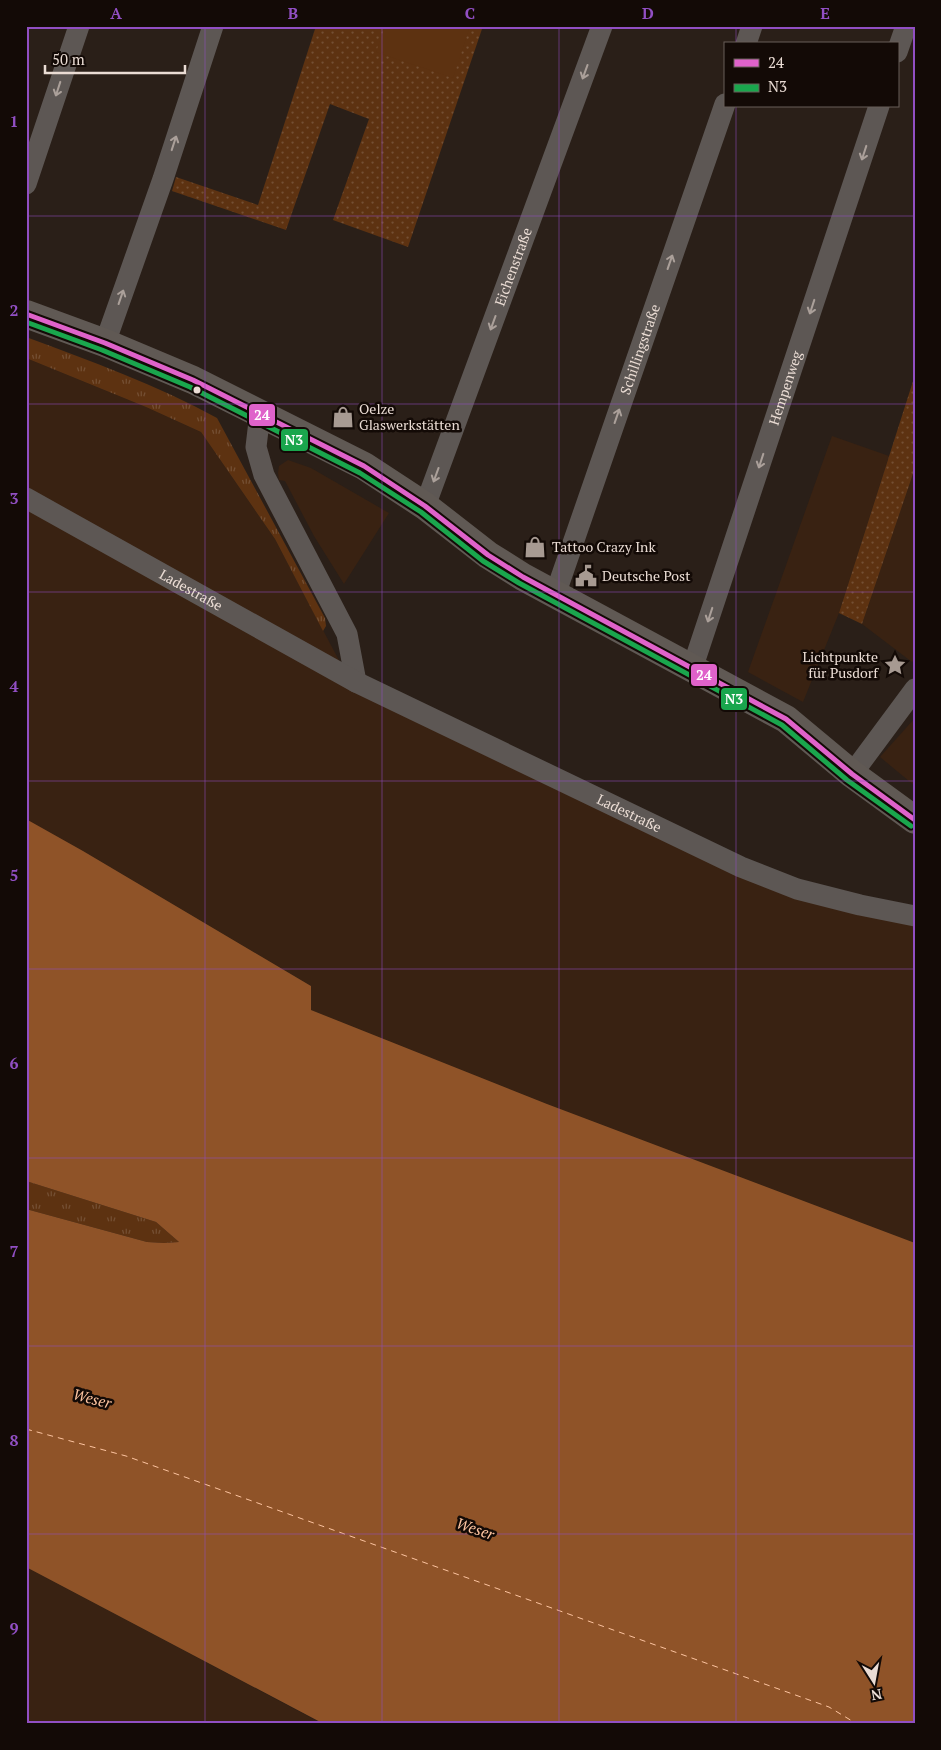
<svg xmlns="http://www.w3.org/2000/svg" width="941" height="1750" viewBox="0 0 941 1750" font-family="'PT Serif',serif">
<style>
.built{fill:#392212}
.grass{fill:url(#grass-tufts)}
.park{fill:url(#park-dots)}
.garden{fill:#5d3211}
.water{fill:#8f5328}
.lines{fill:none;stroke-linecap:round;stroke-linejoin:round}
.ferry{stroke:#fdc4a0;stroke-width:1;stroke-dasharray:6 5;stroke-linecap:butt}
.street{stroke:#5d5754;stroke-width:21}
.secondary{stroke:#605954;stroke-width:28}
.bus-1-casing{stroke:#130a06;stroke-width:9}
.bus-2-casing{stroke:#130a06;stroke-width:9}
.bus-1{stroke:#df62ca;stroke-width:5}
.bus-2{stroke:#1aa64d;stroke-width:5}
.oneway{stroke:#aba09a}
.grid{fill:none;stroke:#914fc3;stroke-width:1;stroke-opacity:0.55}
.bus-dot{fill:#eadcd4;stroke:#130a06;stroke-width:2}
.labels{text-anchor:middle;stroke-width:5;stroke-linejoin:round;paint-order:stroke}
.street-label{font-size:14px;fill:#eadcd4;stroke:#130a06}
.poi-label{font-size:14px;fill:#eadcd4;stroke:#130a06;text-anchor:start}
.water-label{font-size:15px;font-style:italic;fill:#fdc4a0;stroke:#130a06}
.line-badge{stroke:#130a06;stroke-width:2}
.badge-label{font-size:14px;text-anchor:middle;font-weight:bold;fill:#fff}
.neatline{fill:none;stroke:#914fc3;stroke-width:2}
.grid-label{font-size:16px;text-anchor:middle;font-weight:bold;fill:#914fc3}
</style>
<defs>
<pattern id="grass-tufts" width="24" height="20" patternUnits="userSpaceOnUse" patternTransform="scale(1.25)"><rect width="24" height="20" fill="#5d3211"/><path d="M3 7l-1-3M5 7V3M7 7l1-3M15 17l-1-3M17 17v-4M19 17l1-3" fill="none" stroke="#744f33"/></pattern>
<pattern id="park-dots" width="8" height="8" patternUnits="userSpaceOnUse" patternTransform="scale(1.25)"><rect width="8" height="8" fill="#5d3211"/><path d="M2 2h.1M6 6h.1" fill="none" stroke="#744f33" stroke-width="1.8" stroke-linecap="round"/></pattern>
</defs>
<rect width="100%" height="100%" fill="#2a1f18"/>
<!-- built -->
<path class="built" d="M26 358 146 407 201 432 275 539 343 668 741 865 915 910V1243L547 1104 311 1010V986L83 851 26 819Z
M832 436 889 456 839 613 803 702 748 672Z
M288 460 311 468 389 513 344 584 314 536 285 481 279 480 278 473 279 466Z
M915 468V659L912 662 862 624Z
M915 718V786L880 757Z
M26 1567 323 1724H26Z"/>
<!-- grass -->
<path class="grass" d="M26 337C91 361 157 385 217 418L325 618 326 626 323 631 275 539 201 432 146 407 26 358Z
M26 1181 156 1222 179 1242 164 1243 147 1242 26 1209Z"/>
<!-- park -->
<path class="park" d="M316 26H483L408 247 333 220 369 119 330 104 286 230 172 191 176 177 258 205Z
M915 375V468L862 624 839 613Z"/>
<!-- garden -->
<path class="garden" d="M385 26H470L453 78 376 52Z"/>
<!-- water -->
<path class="water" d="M26 819 83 851 311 986V1010L547 1104 915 1243V1724H324L26 1567V1209L147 1242 164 1243 179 1242 156 1222 26 1181Z"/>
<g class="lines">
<!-- ferry -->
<path class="ferry" d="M26 1429 126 1456 829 1707 857 1724"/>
<!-- street -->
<g class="street">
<path d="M746 44 752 26"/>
<path d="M897 52 906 26"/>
<path d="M26 184 79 26"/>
<path d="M105 343 163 179 213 26"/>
<path d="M260 413 256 447 264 475 347 634 356 682"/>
<path id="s1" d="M26 498 356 682 741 867 797 889 860 905 915 916"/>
<path id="s2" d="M425 506 602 26"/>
<path id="s3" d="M555 595 725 104"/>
<path id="s4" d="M692 669 879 106"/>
<path d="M852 774 915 689"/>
</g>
<!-- secondary -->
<path class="secondary" d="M26 314 105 343 193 380 364 466 425 506 488 555 523 577 786 719 852 774 915 820"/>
<!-- bus-1 casing -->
<g class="bus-1-casing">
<path id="bus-1" d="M26 314 105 343 193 380 364 466 425 506 488 555 523 577 786 719 852 774 915 820"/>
</g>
<!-- bus-2 casing -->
<g class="bus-2-casing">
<path id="bus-2" d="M26 322 102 350 190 387 360 473 421 512 483 561 519 583 782 725 847 780 911 826"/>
</g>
<!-- bus-1 -->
<use href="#bus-1" class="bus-1"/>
<!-- bus-2 -->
<use href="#bus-2" class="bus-2"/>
</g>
<!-- one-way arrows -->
<defs><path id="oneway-shaft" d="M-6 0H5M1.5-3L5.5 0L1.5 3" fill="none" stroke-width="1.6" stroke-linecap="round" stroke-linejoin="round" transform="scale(1.25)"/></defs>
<g class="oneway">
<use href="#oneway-shaft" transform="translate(585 72) rotate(110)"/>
<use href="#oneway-shaft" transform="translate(58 89) rotate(108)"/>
<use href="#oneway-shaft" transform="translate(174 143) rotate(-72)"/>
<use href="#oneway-shaft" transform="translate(864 153) rotate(108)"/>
<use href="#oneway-shaft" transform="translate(670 262) rotate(-71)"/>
<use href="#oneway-shaft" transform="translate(121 297) rotate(-71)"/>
<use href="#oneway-shaft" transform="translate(812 307) rotate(108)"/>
<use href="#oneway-shaft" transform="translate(493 323) rotate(110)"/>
<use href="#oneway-shaft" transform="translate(617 416) rotate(-71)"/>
<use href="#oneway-shaft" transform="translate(761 461) rotate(108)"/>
<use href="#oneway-shaft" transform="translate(436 475) rotate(110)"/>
<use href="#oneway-shaft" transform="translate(710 615) rotate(108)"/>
</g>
<!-- grid -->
<path class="grid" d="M205 26V1724M382 26V1724M559 26V1724M736 26V44M736 106V1724M26 216H915M26 404H915M26 592H915M26 781H915M26 969H915M26 1158H915M26 1346H915M26 1534H915"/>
<!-- icons -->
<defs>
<g id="shop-bare" transform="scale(1.725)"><path d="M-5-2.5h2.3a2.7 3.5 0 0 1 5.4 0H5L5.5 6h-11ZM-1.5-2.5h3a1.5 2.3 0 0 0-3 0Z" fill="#a79a92" stroke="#130a06" stroke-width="2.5" paint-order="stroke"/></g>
<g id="civic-bare" transform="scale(1.725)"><path d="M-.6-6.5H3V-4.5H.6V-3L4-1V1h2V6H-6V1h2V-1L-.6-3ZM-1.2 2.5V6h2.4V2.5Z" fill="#a79a92" stroke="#130a06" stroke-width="2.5" paint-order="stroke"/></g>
<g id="sight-bare" transform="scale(1.725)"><path d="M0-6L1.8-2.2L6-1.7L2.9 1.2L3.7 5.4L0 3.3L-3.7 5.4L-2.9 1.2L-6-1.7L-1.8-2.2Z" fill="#a79a92" stroke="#130a06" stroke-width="2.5" paint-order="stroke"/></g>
</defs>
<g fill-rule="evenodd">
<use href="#shop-bare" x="343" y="417"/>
<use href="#shop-bare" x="535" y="547"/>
<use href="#civic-bare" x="586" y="576"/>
<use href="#sight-bare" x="895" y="665"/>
</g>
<!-- markers -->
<circle class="bus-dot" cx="197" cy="390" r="4.5"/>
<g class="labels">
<!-- street labels -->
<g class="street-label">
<text dy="5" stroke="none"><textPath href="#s2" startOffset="255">Eichenstraße</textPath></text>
<text dy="5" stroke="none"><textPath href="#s3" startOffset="260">Schillingstraße</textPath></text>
<text dy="5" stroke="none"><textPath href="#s4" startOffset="296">Hempenweg</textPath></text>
<text dy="5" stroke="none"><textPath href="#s1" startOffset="189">Ladestraße</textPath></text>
<text dy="5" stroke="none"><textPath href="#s1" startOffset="681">Ladestraße</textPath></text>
</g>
<!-- poi labels -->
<g class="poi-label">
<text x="359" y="414">Oelze<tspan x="359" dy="16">Glaswerkstätten</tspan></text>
<text x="552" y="552">Tattoo Crazy Ink</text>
<text x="602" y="581">Deutsche Post</text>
<text x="878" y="662" text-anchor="end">Lichtpunkte<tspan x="878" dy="16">für Pusdorf</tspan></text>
</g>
<!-- water labels -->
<g class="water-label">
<text transform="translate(92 1399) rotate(15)" y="5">Weser</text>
<text transform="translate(475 1529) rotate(19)" y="5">Weser</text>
</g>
</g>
<g class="line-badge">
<rect x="248" y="403" width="28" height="24" rx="5" fill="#df62ca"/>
<rect x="280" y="428" width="29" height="24" rx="5" fill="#1aa64d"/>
<rect x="690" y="663" width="28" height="24" rx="5" fill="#df62ca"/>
<rect x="720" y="687" width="28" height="24" rx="5" fill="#1aa64d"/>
</g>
<g class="badge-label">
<text x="262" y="420">24</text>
<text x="294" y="445">N3</text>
<text x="704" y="680">24</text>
<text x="734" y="704">N3</text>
</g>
<!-- border -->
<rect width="941" height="1750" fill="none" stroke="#130a06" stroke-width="55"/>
<!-- legend -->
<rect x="724" y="42" width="175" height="65" fill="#130a06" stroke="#695e58"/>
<rect x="734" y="59" width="25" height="8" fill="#df62ca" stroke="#695e58"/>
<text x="768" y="68" font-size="15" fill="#eadcd4">24</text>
<rect x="734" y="84" width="25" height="8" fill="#1aa64d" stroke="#695e58"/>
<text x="768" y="92" font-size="15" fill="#eadcd4">N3</text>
<!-- north arrow -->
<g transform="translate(874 1682) rotate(169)" stroke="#130a06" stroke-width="4" paint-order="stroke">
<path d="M0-4L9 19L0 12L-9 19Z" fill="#eadcd4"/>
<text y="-8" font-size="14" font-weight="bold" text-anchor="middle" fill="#eadcd4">N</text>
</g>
<!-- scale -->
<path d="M45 65v8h140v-8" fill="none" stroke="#eadcd4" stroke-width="2.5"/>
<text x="52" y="65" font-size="15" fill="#eadcd4" stroke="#130a06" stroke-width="4" paint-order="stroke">50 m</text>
<rect x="28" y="28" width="886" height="1694" class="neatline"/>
<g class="grid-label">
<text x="116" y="19">A</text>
<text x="293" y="19">B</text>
<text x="470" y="19">C</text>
<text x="648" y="19">D</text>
<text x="825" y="19">E</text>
<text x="14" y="127">1</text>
<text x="14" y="316">2</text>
<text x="14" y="504">3</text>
<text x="14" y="692">4</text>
<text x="14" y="881">5</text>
<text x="14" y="1069">6</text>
<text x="14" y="1257">7</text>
<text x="14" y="1446">8</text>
<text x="14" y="1634">9</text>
</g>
</svg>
